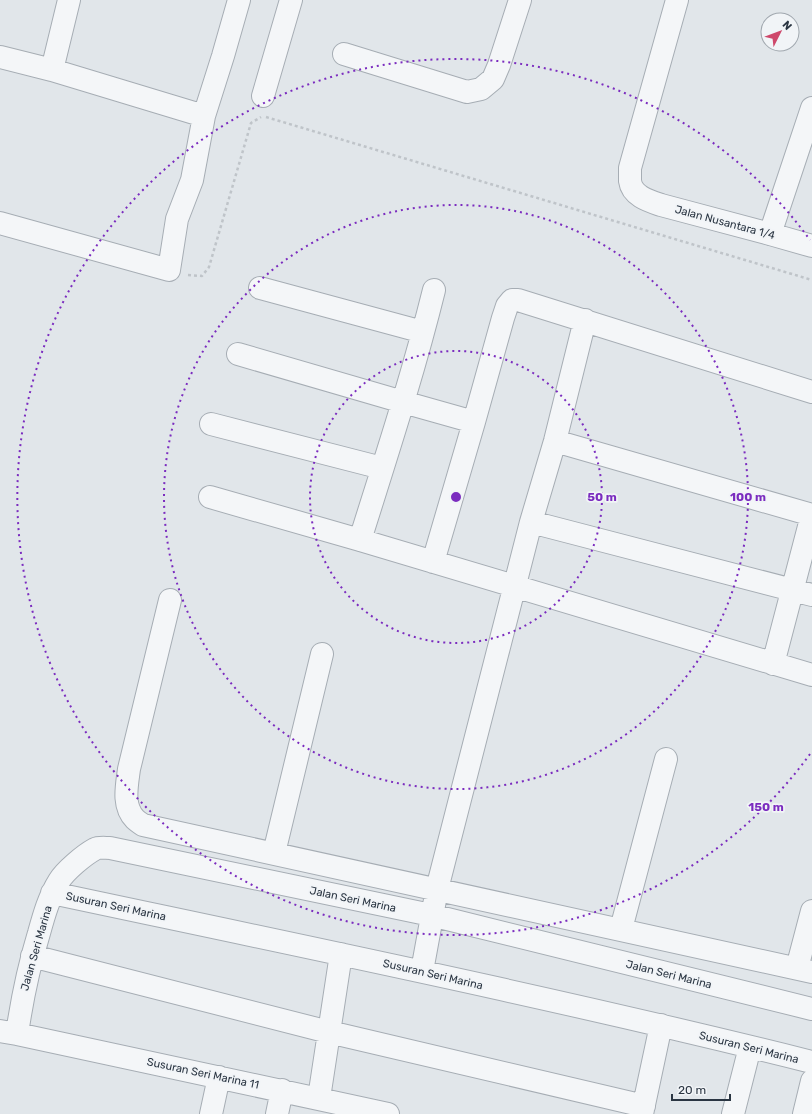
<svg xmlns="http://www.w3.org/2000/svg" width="812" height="1114" viewBox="0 0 812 1114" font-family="Rubik,sans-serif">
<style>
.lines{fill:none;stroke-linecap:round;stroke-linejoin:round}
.minor-casing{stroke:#a6adb4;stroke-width:24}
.path{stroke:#bfc4c9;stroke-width:2.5;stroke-dasharray:3 3;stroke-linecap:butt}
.minor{stroke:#f4f6f8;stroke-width:22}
.ring{fill:none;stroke:#7b2cbf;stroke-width:2;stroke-dasharray:2 4}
.labels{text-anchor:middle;stroke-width:3.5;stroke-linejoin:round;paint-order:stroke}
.street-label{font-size:11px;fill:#2a3542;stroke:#f1f4f7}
.centre{fill:#7b2cbf;stroke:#f1f4f7;stroke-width:2}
.ring-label{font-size:12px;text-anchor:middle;font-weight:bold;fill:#7b2cbf;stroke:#f1f4f7;stroke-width:3.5;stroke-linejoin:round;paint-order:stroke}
</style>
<rect width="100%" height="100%" fill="#e1e6ea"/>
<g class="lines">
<!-- minor casing -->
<g class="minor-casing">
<path id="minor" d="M677 0 630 168C630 172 630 177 630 181 632 196 649 201 661 205L770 234 812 246
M344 54 467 92 481 89 493 79 499 65 520 0
M0 57 52 70 204 116
M52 70 69 0
M263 96 291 0
M0 223 169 270 177 219 192 180 204 116 223 56 239 0
M770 234 812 108
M260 288 423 332
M238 354 403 402 474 422
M211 424 382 468
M555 441 812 515
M210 497 360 540 812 675
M531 522 812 595
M360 540C386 457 413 375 434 290
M433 562 474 422 503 318 507 306 512 300H518L812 392
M170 600 129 769C127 785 122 806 135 819 137 821 140 823 143 825L812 972
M773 664 812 515
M274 853 322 654
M52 893C306 947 560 999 812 1062
M621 929 666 759
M32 956 329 1032 644 1106
M797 968 812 911
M422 971 437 889 531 522 555 441 585 320
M0 1031 17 1034 388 1114
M17 1034C22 999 29 966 39 933 44 915 49 897 59 881 65 871 84 855 95 849 99 847 105 848 110 848L431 915 812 1009
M319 1098 341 954
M211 1114 219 1077
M277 1114 282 1090
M642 1114 661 1025
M733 1114 750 1047
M804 1114 812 1081"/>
</g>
<!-- path -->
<path class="path" d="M266 117 812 280
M188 275 202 276 209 267 251 123 261 117"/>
<!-- minor -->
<use href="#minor" class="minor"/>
</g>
<!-- distance rings -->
<g class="ring">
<circle cx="456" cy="497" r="146"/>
<circle cx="456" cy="497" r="292"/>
<path d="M810 754A438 438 0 1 1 810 240"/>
</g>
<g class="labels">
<!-- street labels -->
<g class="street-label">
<text transform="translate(725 222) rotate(15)" y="4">Jalan Nusantara 1/4</text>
<text transform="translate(353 899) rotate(12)" y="4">Jalan Seri Marina</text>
<text transform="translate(116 906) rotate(12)" y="4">Susuran Seri Marina</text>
<text transform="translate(36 948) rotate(-74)" y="4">Jalan Seri Marina</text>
<text transform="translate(433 974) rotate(13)" y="4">Susuran Seri Marina</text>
<text transform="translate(669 974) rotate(14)" y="4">Jalan Seri Marina</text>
<text transform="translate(749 1047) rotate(14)" y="4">Susuran Seri Marina</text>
<text transform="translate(203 1073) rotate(12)" y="4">Susuran Seri Marina 11</text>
</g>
</g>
<circle cx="456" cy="497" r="6" class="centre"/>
<g class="ring-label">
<text x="602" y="501">50 m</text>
<text x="748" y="501">100 m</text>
<text x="766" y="811">150 m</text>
</g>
<!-- north arrow -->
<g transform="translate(780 32) rotate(48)"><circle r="19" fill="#f1f4f7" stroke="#a1a8af"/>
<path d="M0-3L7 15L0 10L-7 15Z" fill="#ce486b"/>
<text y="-6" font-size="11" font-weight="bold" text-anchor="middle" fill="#2a3542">N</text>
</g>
<!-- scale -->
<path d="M672 1094v6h58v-6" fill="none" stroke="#2a3542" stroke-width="2"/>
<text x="678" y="1094" font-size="12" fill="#2a3542" stroke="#f1f4f7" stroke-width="3" paint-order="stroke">20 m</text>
</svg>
